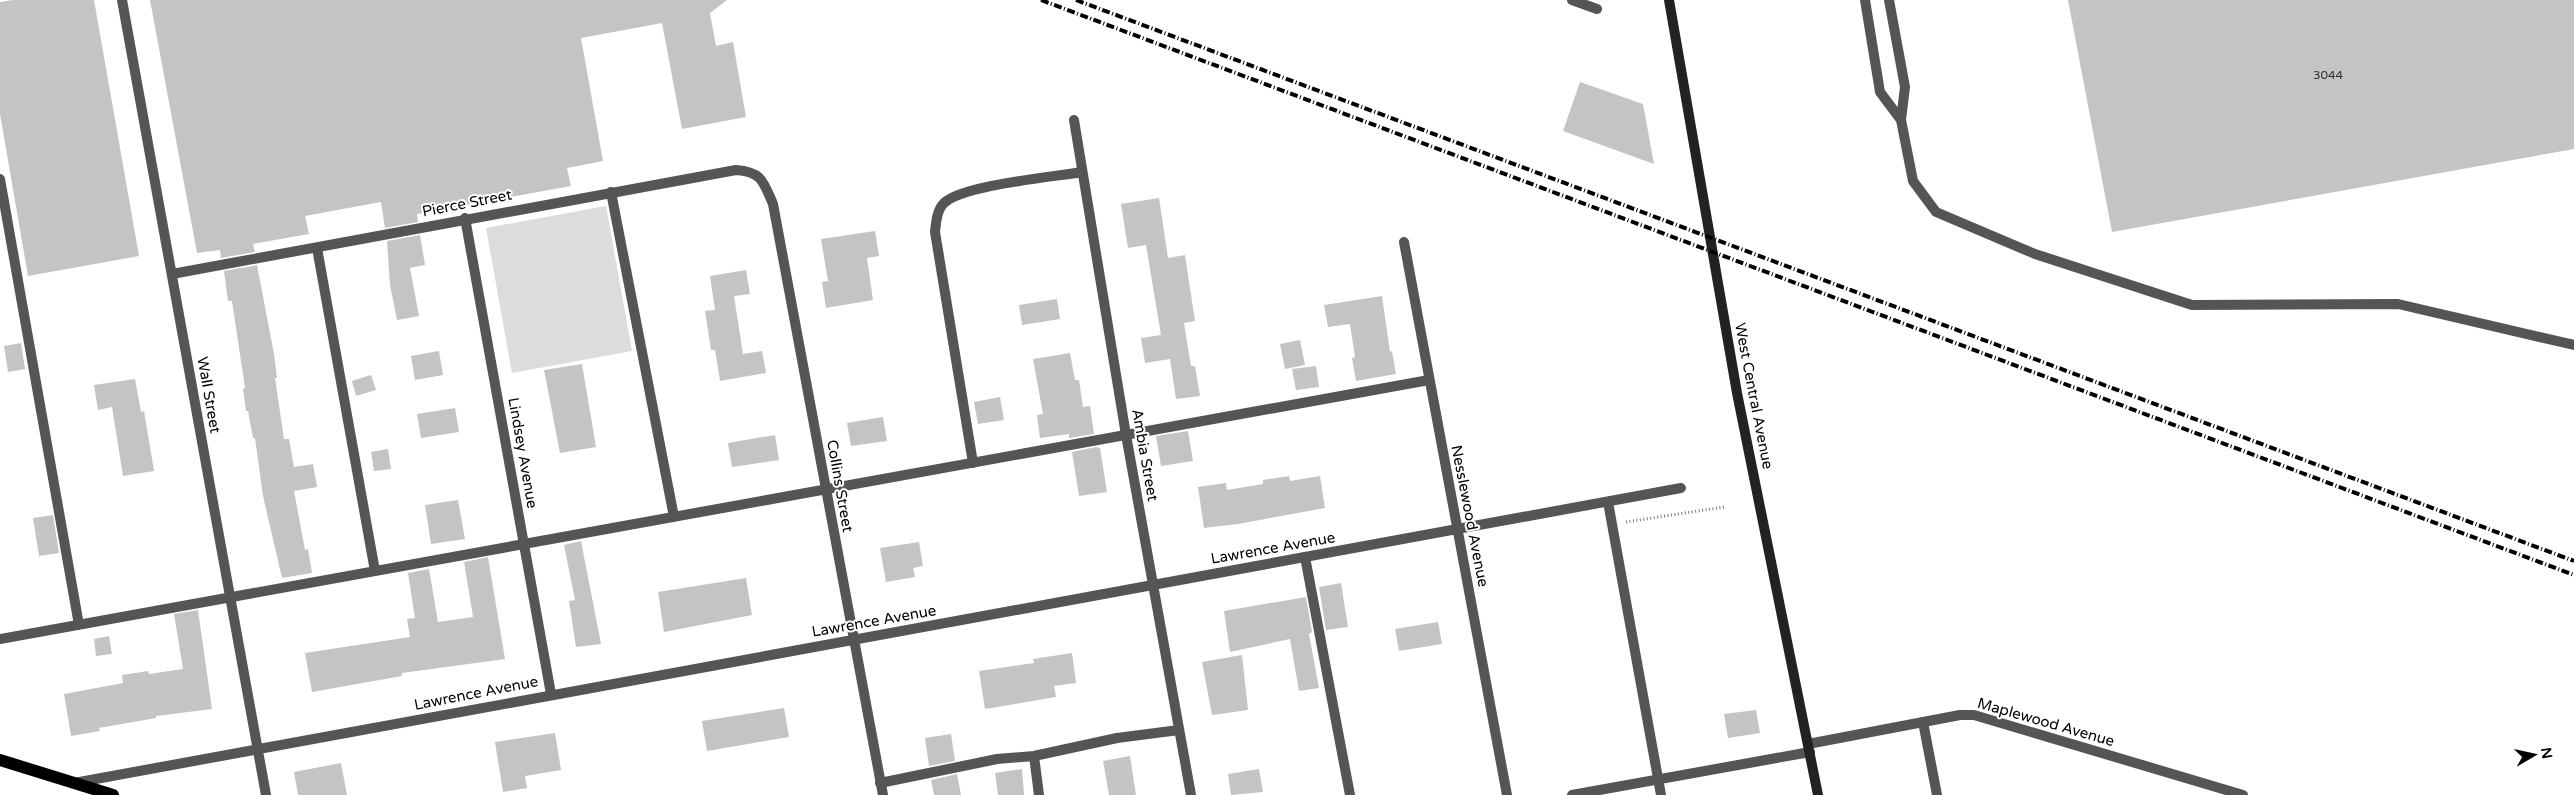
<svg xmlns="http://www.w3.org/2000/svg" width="2574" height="795" viewBox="0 0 2574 795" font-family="'Varela Round',sans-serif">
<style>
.green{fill:#dcdcdc}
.building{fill:#c4c4c4}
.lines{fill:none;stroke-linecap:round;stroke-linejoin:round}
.path{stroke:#777;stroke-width:3;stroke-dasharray:1 2.5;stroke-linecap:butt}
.service{stroke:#555;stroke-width:10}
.minor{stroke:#555;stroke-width:10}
.secondary{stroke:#222;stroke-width:10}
.primary{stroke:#000;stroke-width:12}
.rail{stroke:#000;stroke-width:4;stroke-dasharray:8 2.5 1 2.5;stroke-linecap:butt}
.labels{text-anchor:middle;stroke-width:4;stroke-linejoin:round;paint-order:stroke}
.number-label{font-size:12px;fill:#313131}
.street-label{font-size:15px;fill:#000;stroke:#fff}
</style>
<rect width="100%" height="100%" fill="#fff"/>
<!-- green -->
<path class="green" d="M606 206 632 351 512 373 486 228Z"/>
<!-- building -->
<path class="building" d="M13 0H94L139 256 28 276 0 114V2Z
M150 0H727L710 13 716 46 733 42 746 117 682 129 662 23 581 38 603 161 567 168 571 186 417 214 418 222 385 228 381 202 305 216 309 234 253 244 255 252 221 258 220 250 197 253Z
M2068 0H2574V149L2112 232Z
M1580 82 1643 104 1654 164 1563 131Z
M1159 198 1168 258 1185 255 1195 321 1184 323 1191 366H1195L1200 396 1176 399 1170 359 1145 363 1141 338 1161 335 1146 245 1128 248 1121 204Z
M875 231 879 256 867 258 873 300 826 308 822 282 828 281 821 239Z
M420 235 425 265 410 268 419 316 397 320 390 285 387 241Z
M257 265 274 354 277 378H275L284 439H289L294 467 313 464 317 487 294 491 305 550 308 549 312 573 282 578 263 496 255 438H253L248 411H246L243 389 245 388 232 301H228L224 271Z
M746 270 750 294 734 296 743 354 762 351 766 373 720 381 715 350H711L705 311 715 310 710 276Z
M1382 296 1390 352 1392 351 1396 374 1356 381 1352 358 1355 357 1350 324 1328 327 1324 305Z
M1057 299 1060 319 1022 325 1019 305Z
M1300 340 1305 365 1285 369 1280 344Z
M21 343 25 369 8 372 4 346Z
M439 351 443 375 415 380 411 356Z
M1070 353 1075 380H1079L1083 407 1090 406 1094 434 1069 438V434L1040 438 1037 415 1043 414 1033 359Z
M582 364 596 447 560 453 544 370Z
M1316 366 1319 387 1296 390 1292 369Z
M371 375 376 390 356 396 352 381Z
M135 379 141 412 144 411 154 471 123 476 112 407 98 410 94 385Z
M1000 397 1004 420 978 424 974 402Z
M455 408 459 432 421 438 417 414Z
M883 417 887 441 851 446 847 423Z
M1188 431 1193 461 1161 466 1156 436Z
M775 435 779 460 732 467 728 443Z
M1096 447 1100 448 1107 492 1079 496 1072 452Z
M388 449 391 469 374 471 371 452Z
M1289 476 1290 481 1320 476 1325 508 1238 524 1204 528 1198 487 1226 483 1227 490 1263 484V480Z
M458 500 465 539 431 544 425 505Z
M53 515 59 553 39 556 33 518Z
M581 541 601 644 576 647 569 601 575 600 564 545Z
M919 542 923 566 913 568 915 577 886 582 880 548Z
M488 557 505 659 402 673V676L312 692 305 653 410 637 407 619 415 618 408 573 429 569 438 622 473 617 464 562Z
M746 578 752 615 664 632 658 592Z
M1341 583 1348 627 1326 630 1319 587Z
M1306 597 1312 632 1309 634 1319 688 1299 691 1290 639 1230 652 1224 611Z
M198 610 212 709 156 716V718L99 728 100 731 71 736 64 694 123 683 122 675 148 671 149 674 183 669 174 614Z
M1438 622 1442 644 1399 651 1395 629Z
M109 636 112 654 96 656 94 639Z
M1072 653 1076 683 1054 686 1056 697 985 709 979 671 1034 663 1033 659Z
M1242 655 1248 710 1212 715 1202 662Z
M784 708 789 737 707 751 702 721Z
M1756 710 1760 733 1728 738 1724 714Z
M555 733 561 770 525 776 527 788 503 792 495 742Z
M951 734 955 761 929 766 925 738Z
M1130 756 1136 795H1109L1103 761Z
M341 763 347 795H298L294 772Z
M1022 769 1024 795H998L995 773Z
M1259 769 1263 792 1231 795 1228 774Z
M957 774 961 795H934L931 780Z"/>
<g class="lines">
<!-- path -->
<path class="path" d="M1626 522 1724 507"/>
<!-- service -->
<path class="service" d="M1865 0 1880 92 1901 120
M1889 0 1905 87 1901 120 1913 181 1936 212 2035 254 2192 305 2398 304 2574 345
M0 179 79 625
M611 192 674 517
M317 248 375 571
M973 463 935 232C936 222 937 210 944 203 963 185 1053 177 1082 172
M1608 502 1661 795
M1305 557 1350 795
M0 639 1429 380
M1923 722 1937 795
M1034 756 1039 795
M880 783 997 759 1034 756 1117 738 1179 730"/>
<!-- minor -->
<path class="minor" d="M122 0 266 795
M1572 0 1597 9
M1074 120 1126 435 1191 795
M465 218 551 694
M1404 242 1507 795
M172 274 736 170C762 172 763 181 773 204L883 795
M1808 744 1960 715H1974L2243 795
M74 783 1681 488
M1572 795 1810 752"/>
<!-- secondary -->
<path class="secondary" d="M1669 0 1737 393 1818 795"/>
<!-- primary -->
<path class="primary" d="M0 760 113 795"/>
<!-- rail -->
<path class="rail" d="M1041 0 2574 575
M1076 0 2574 561"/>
</g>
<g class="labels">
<!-- number labels -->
<g class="number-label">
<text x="2328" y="79">3044</text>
</g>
<!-- street labels -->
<g class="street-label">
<text transform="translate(467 203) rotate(-11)" y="5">Pierce Street</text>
<text transform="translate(209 395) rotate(80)" y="5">Wall Street</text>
<text transform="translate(1754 396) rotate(79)" y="5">West Central Avenue</text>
<text transform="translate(523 453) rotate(80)" y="5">Lindsey Avenue</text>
<text transform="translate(1145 455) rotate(80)" y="5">Ambia Street</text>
<text transform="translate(840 486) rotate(80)" y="5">Collins Street</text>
<text transform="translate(1470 516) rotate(79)" y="5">Nesslewood Avenue</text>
<text transform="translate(1273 548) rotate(-10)" y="5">Lawrence Avenue</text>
<text transform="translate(874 621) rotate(-10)" y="5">Lawrence Avenue</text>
<text transform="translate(476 693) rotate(-11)" y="5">Lawrence Avenue</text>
<text transform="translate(2046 722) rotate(16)" y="5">Maplewood Avenue</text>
</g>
</g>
<!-- north arrow -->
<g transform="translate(2534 755) rotate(81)" stroke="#ffffff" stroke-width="4" paint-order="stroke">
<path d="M0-4L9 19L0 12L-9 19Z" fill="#000000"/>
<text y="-8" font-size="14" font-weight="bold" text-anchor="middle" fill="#000000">N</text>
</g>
</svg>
